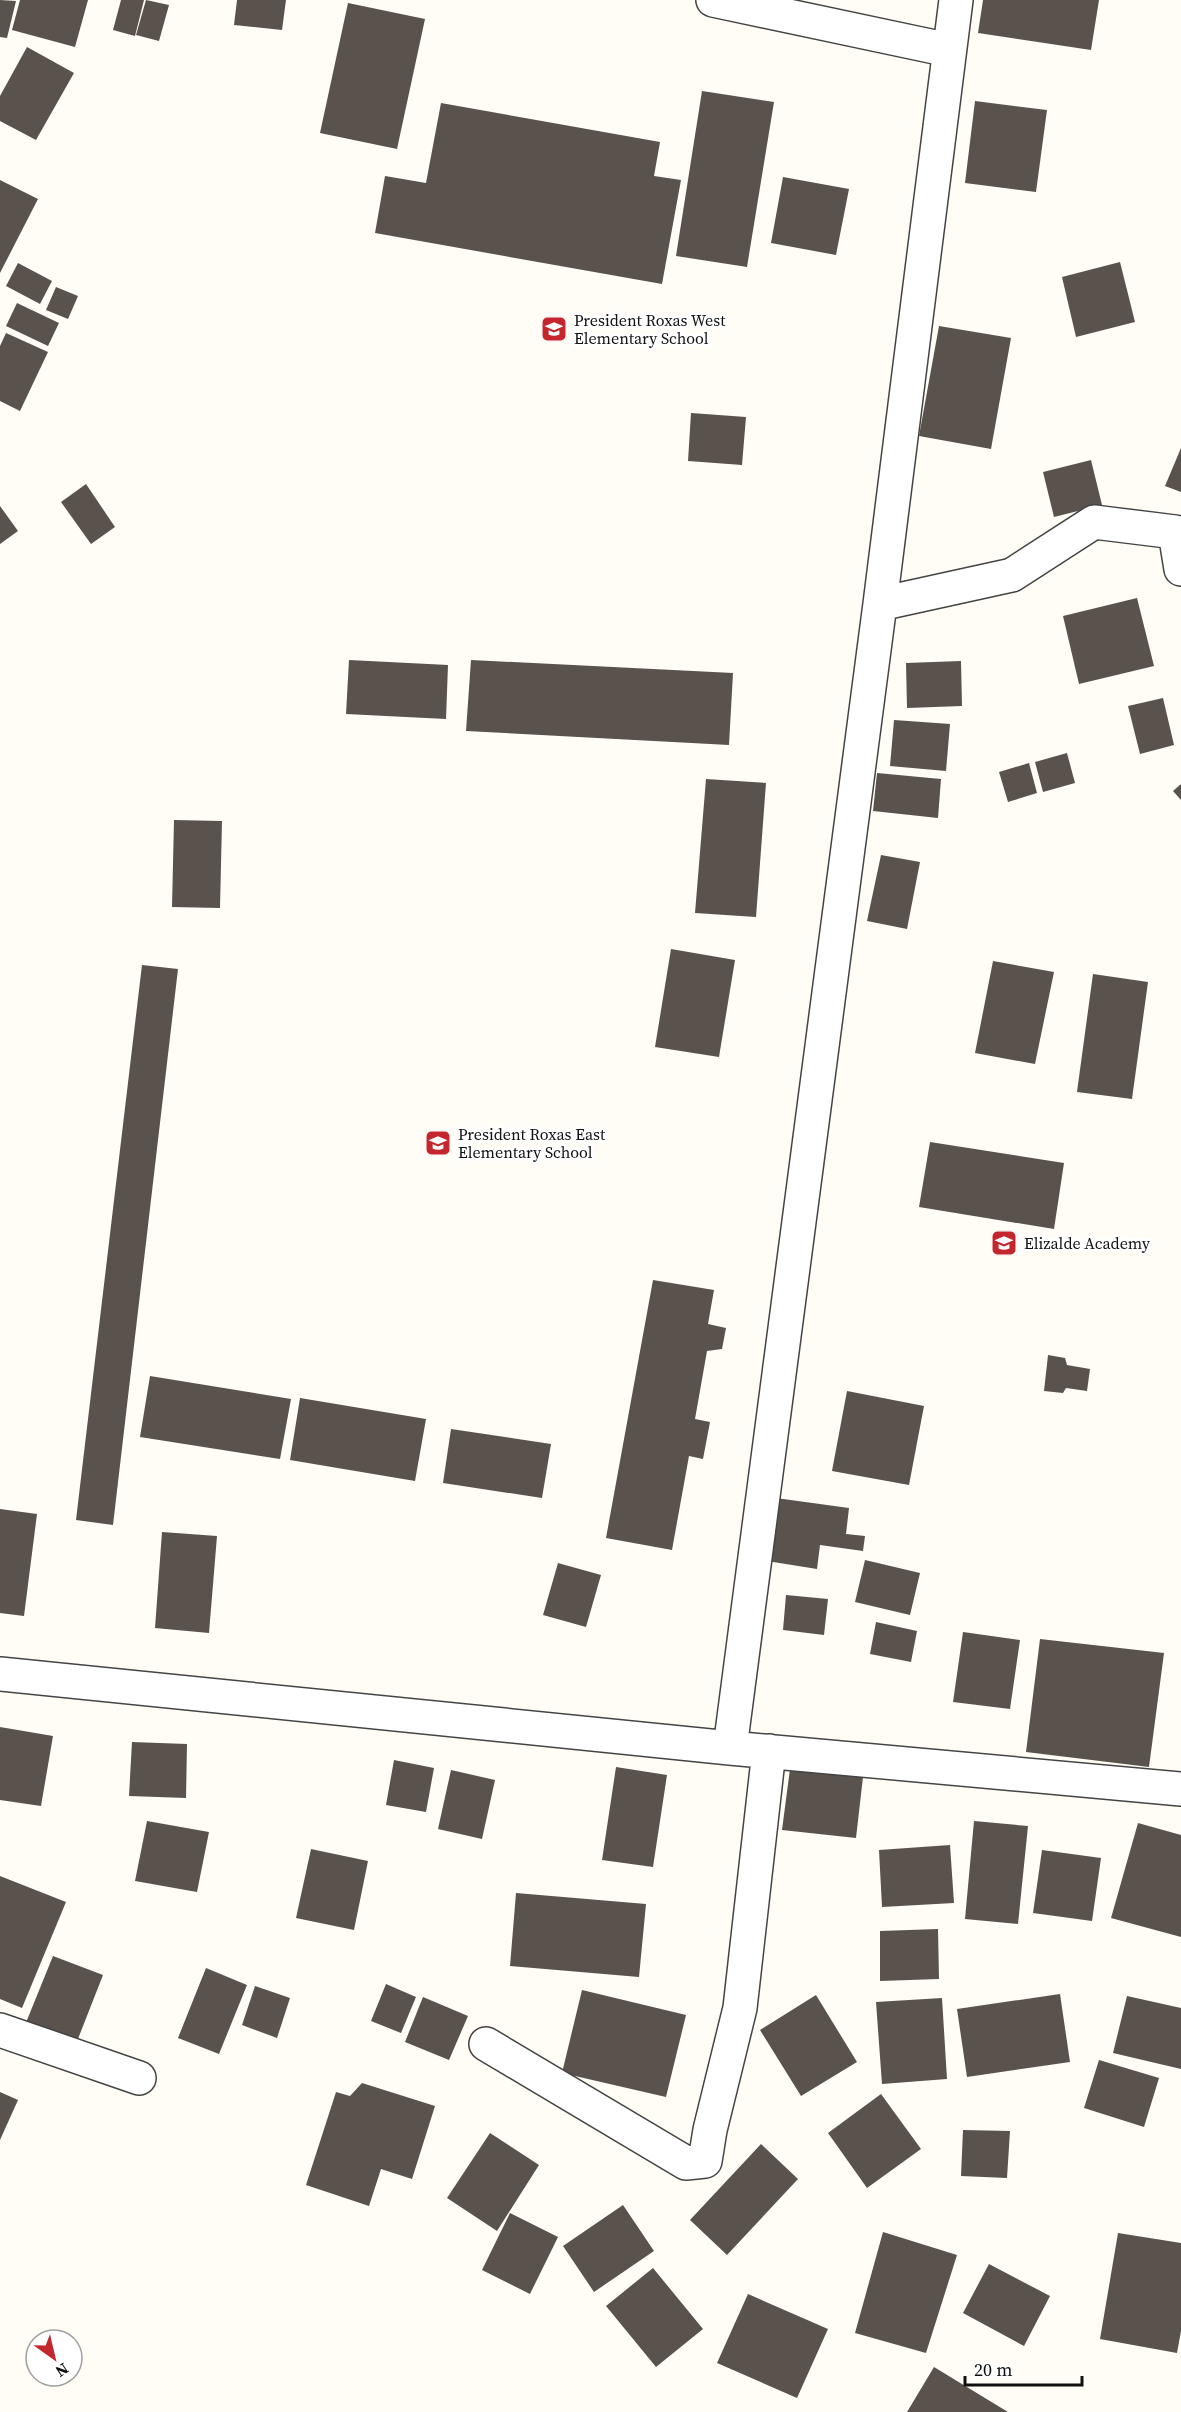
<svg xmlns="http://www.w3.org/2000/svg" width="1181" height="2412" viewBox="0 0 1181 2412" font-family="'Source Serif 4',serif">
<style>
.building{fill:#5a524d}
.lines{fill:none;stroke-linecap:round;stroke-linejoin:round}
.minor-casing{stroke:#444;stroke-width:36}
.minor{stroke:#fff;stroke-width:33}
.labels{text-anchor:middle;stroke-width:6;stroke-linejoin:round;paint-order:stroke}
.poi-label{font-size:16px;fill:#111;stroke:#fff;text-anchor:start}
</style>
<rect width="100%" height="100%" fill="#fffdf5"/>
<!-- building -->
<path class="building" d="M0 0 16 1 7 38 0 37Z
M20 0H88L75 47 12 30Z
M121 0H144L135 36 113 30Z
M146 0 169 5 159 41 136 35Z
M237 0H286L282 30 234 25Z
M983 0H1099L1091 50 978 33Z
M348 3 425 19 397 149 320 133Z
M27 47 74 73 36 140 0 121V96Z
M702 91 774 102 747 267 676 256Z
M975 101 1047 110 1036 192 965 183Z
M441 103 660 142 654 176 681 180 662 284 375 233 385 176 426 183Z
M783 177 849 189 836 255 771 243Z
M0 180 38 199 0 273Z
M1120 262 1135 322 1076 337 1062 277Z
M18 263 52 281 40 304 6 286Z
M56 287 78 296 68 319 46 310Z
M17 303 59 323 48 346 6 326Z
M939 326 1011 338 991 449 919 436Z
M6 333 48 352 20 411 0 401V346Z
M691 413 746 417 742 465 688 461Z
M1181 448V492L1165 486Z
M1091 460 1102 505 1054 517 1043 472Z
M86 484 115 527 91 544 61 502Z
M0 506 18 531 0 544Z
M1137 598 1154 666 1079 684 1063 616Z
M349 660 448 665 446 719 346 714Z
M471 660 733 673 729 745 466 731Z
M961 661 962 706 907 708 906 663Z
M1163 698 1174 745 1140 754 1128 706Z
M894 720 950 724 946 771 890 766Z
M1067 753 1075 783 1043 792 1035 762Z
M1029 763 1037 793 1008 802 999 772Z
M877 773 941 779 938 818 873 811Z
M706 779 766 783 756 917 695 913Z
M1181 784V800L1173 791Z
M174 820 222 821 220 908 172 907Z
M881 855 920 862 907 929 867 921Z
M671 949 735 960 719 1057 655 1047Z
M993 961 1054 972 1035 1064 975 1053Z
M142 965 178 969 113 1525 76 1520Z
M1093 974 1148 982 1132 1099 1077 1092Z
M930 1142 1064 1163 1054 1229 919 1207Z
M653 1280 714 1290 708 1324 726 1328 722 1349 707 1351 695 1419 710 1422 703 1459 689 1456 672 1550 606 1538Z
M1048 1355 1065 1358 1067 1365 1090 1369 1087 1391 1066 1388 1063 1393 1044 1391Z
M150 1376 291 1399 280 1459 140 1437Z
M847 1391 924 1406 909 1485 832 1471Z
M300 1398 426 1419 415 1481 290 1460Z
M451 1429 551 1444 542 1498 443 1483Z
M776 1498 849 1508 846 1534 865 1536 863 1551 820 1545 817 1569 767 1561Z
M0 1509 37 1514 24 1616 0 1613Z
M162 1532 217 1536 209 1633 155 1628Z
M865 1560 920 1573 910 1615 855 1602Z
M558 1563 601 1575 586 1627 543 1615Z
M786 1595 828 1599 824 1635 783 1630Z
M876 1622 917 1631 911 1662 870 1654Z
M963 1632 1020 1640 1010 1709 953 1702Z
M1040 1639 1164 1653 1149 1767 1026 1752Z
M0 1727 53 1736 41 1806 0 1800Z
M132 1742 187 1744 186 1798 129 1796Z
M394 1760 434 1768 426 1812 386 1805Z
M616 1767 667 1775 653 1867 602 1860Z
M790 1769 863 1777 856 1838 782 1830Z
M451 1770 495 1780 482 1839 438 1829Z
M147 1821 209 1832 197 1892 135 1881Z
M974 1821 1028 1826 1018 1924 965 1919Z
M1138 1823 1181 1835V1937L1111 1918Z
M950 1845 954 1903 882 1907 879 1850Z
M311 1849 368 1861 354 1930 296 1918Z
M1042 1850 1101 1858 1092 1921 1033 1913Z
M0 1876 66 1902 22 2008 0 1999Z
M516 1893 646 1904 639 1977 510 1966Z
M938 1929 939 1979 880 1981V1931Z
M53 1956 103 1975 76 2044 25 2025Z
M206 1968 247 1985 219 2054 178 2038Z
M386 1984 416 1997 401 2033 371 2021Z
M255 1986 290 1998 277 2038 242 2025Z
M582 1990 686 2015 666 2097 562 2073Z
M1060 1994 1070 2062 967 2077 957 2009Z
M816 1995 857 2062 801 2096 760 2030Z
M1127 1996 1181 2008V2069L1113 2053Z
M423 1997 468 2016 449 2060 405 2042Z
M942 1998 947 2079 882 2084 876 2002Z
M1099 2060 1159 2078 1144 2127 1084 2108Z
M362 2083 435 2106 412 2179 381 2169 369 2206 306 2185 336 2092 350 2096Z
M0 2092 18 2100 0 2140Z
M881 2094 921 2149 867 2188 828 2133Z
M963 2130 1010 2131 1007 2178 961 2176Z
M490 2133 539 2165 497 2231 447 2198Z
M761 2144 798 2179 727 2255 690 2220Z
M623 2205 654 2251 594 2292 563 2246Z
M510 2213 558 2237 530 2294 482 2270Z
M883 2232 957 2255 926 2353 855 2333Z
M1118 2233 1181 2243V2331L1177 2353 1100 2339Z
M989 2264 1050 2296 1024 2346 963 2313Z
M653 2268 703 2329 656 2367 606 2306Z
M748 2294 828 2329 797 2398 717 2363Z
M934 2367 1008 2412H907Z"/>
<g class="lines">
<!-- minor casing -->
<g class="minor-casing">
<path id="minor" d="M713 0 949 50
M880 604 1012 575 1094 522 1175 532 1181 569
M0 1674 730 1748 1181 1789
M730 1748 880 604 956 0
M0 2030 139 2078
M486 2044 686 2163 705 2161 710 2130 740 2008 769 1751"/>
</g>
<!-- minor -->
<use href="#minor" class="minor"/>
</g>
<!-- icons -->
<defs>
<g id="school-square" transform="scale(1.35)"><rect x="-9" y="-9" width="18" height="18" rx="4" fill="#c4262e" stroke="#fff"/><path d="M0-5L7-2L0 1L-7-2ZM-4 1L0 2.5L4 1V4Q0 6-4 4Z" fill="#fff"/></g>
</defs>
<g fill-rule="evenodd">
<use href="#school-square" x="554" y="329"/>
<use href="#school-square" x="438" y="1143"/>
<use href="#school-square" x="1004" y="1243"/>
</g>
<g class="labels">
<!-- poi labels -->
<g class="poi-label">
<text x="574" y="326">President Roxas West<tspan x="574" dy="18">Elementary School</tspan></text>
<text x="458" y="1140">President Roxas East<tspan x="458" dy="18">Elementary School</tspan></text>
<text x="1024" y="1249">Elizalde Academy</text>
</g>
</g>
<!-- north arrow -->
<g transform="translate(54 2358) rotate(146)"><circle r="28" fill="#ffffff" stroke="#a0a0a0" stroke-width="1.5"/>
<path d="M0-4.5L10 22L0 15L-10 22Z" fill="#c4262e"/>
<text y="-9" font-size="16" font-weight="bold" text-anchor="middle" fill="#111111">N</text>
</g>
<!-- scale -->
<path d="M965 2376v9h117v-9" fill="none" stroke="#111111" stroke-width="3"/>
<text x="974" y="2376" font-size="18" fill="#111111" stroke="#ffffff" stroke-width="4.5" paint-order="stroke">20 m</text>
</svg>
